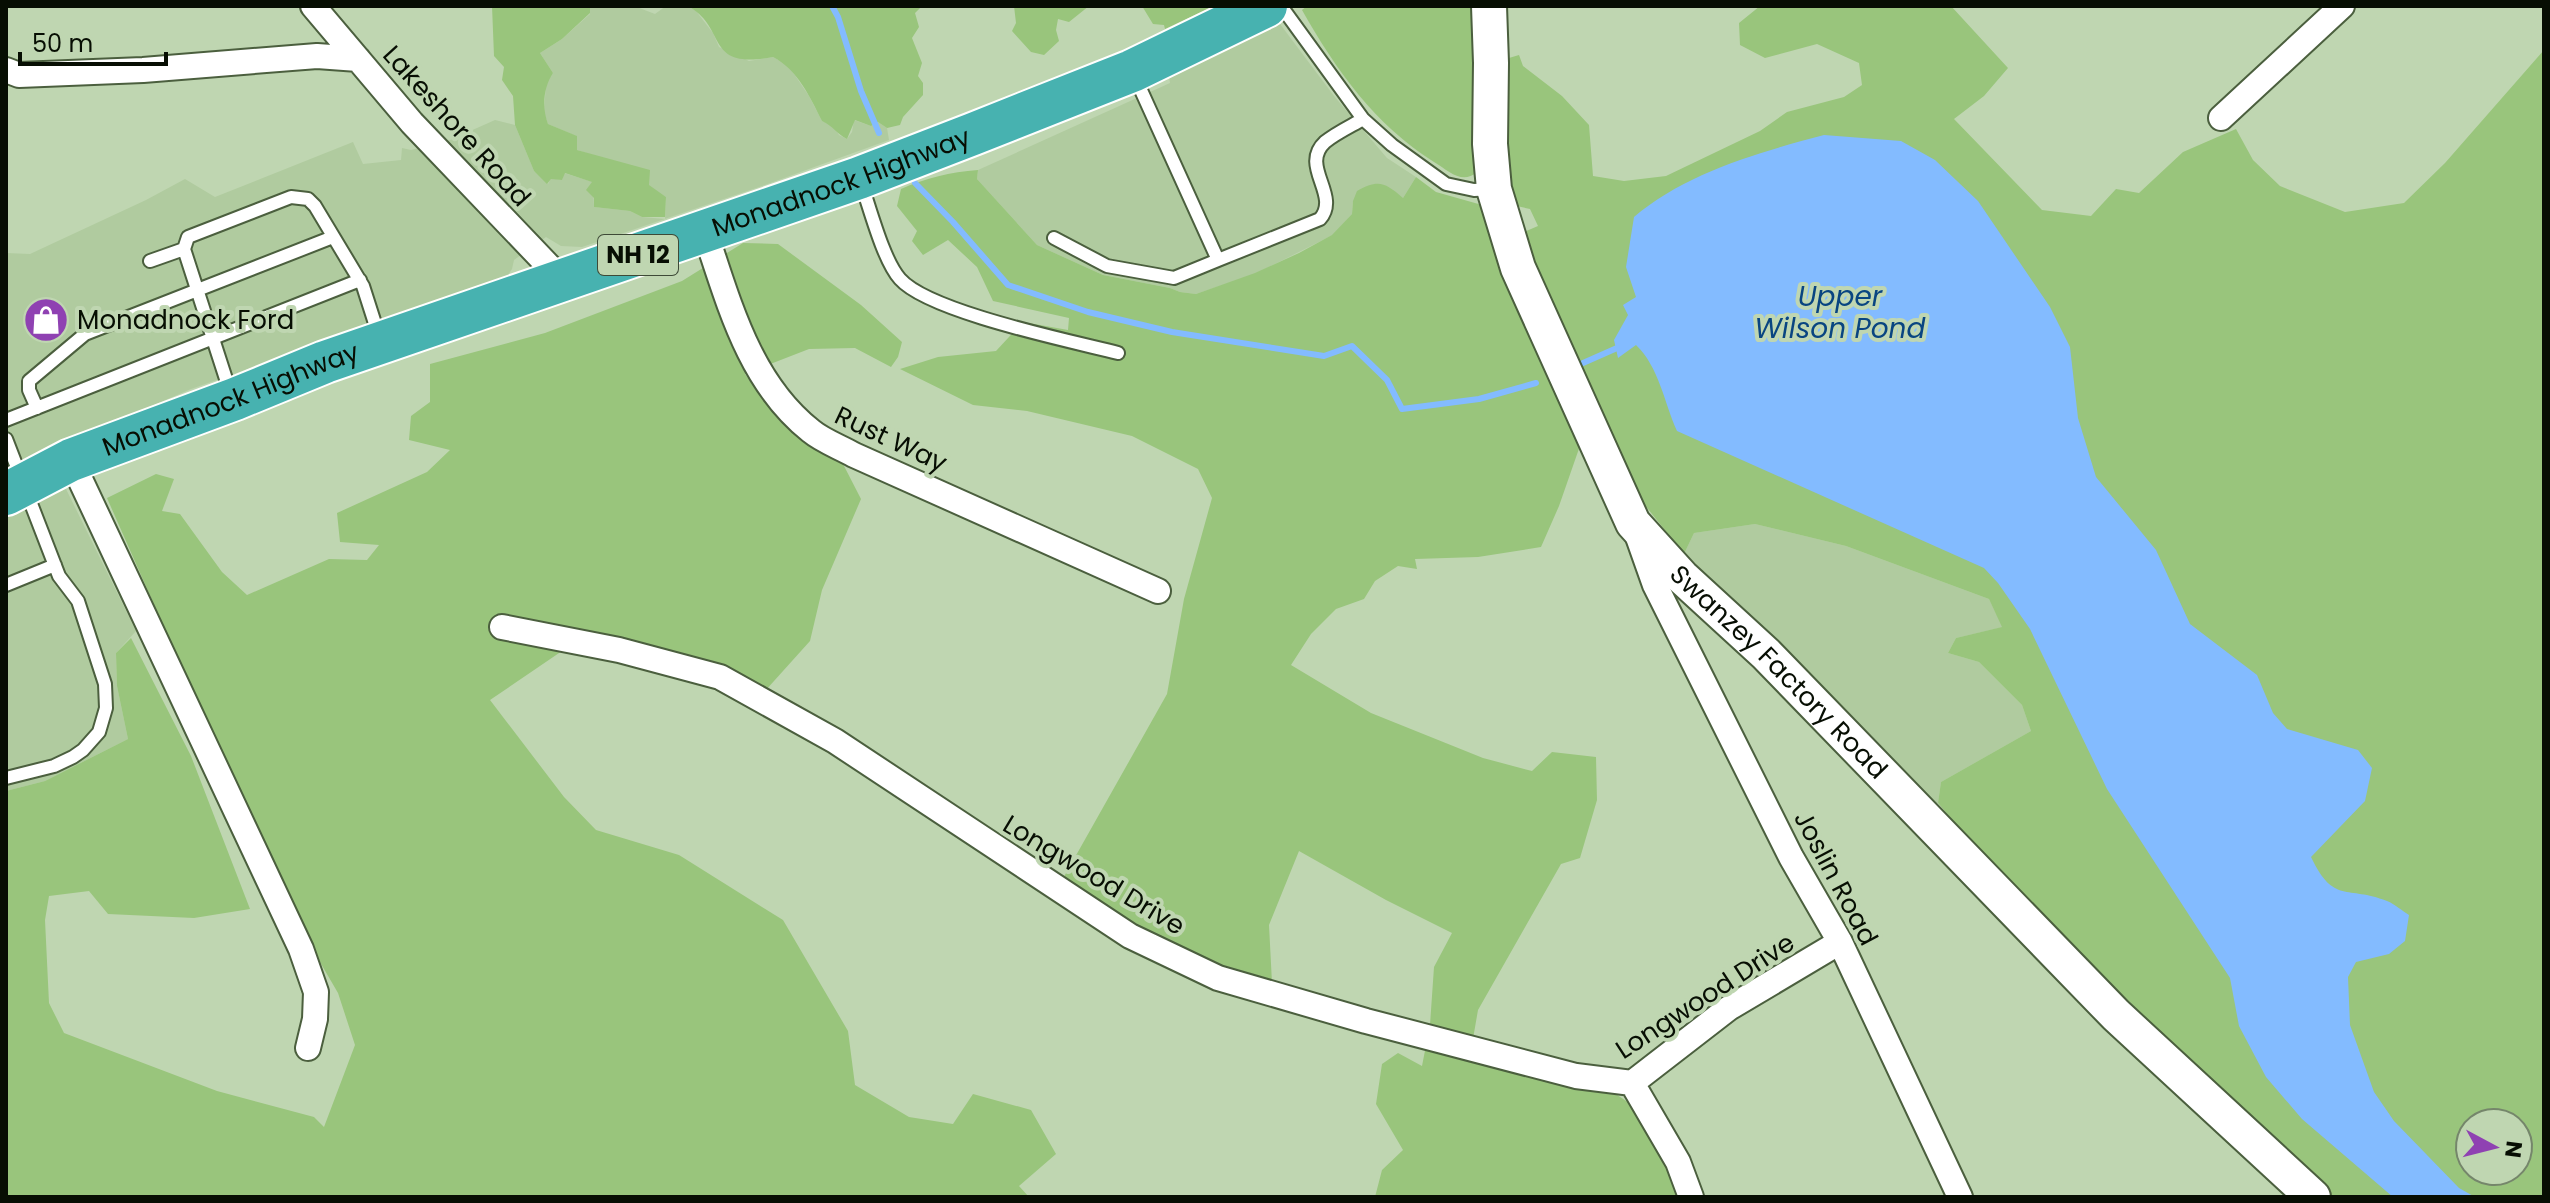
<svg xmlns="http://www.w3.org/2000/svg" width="2550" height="1203" viewBox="0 0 2550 1203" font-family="Poppins,sans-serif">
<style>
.built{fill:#b0cb9f}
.green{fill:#99c57c;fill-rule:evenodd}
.water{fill:#83bbff}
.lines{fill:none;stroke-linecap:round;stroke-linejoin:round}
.stream{stroke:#83bbff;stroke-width:6}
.lane-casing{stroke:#4b5f3e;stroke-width:16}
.street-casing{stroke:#4b5f3e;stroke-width:28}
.secondary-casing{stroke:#4b5f3e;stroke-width:38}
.highway-casing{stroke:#fff;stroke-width:46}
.lane{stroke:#fff;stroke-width:12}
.street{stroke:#fff;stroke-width:24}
.secondary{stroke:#fff;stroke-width:34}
.highway{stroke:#47b2b0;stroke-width:42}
.labels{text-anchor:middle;stroke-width:8;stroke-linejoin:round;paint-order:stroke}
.shield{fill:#bfd6b1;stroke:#3e4a37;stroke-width:2}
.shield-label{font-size:24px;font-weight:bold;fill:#070e03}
.street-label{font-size:26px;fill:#070e03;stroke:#bfd6b1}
.poi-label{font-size:26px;fill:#070e03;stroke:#bfd6b1;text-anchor:start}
.water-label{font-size:28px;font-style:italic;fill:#094581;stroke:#bfd6b1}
</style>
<rect width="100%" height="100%" fill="#bfd6b1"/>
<!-- built -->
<path class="built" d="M590 6H634L655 14 666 6H688L696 11 713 33 719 47 749 61 773 57 788 65 809 96 822 121 833 125 839 135 847 139 852 132 854 120 871 126 878 122 887 128 889 140 762 186 582 247 561 246 546 237 514 260 512 269 508 275 490 284 191 389 6 469V253L30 254 146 200 185 179 215 197 353 142 363 164 401 160 402 148 411 150 450 140 495 120 515 125 534 171 548 184 551 178 562 180 564 173 593 182 594 207 630 211 642 217 665 219 666 197 593 155 577 150 576 136 548 124 544 113 546 83 553 73 540 53 562 39 590 14Z
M1276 23 1280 24 1334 96 1387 158 1416 177 1403 198 1353 201 1352 214 1333 235 1255 274 1196 294 1180 292 1170 288 1103 275 1037 245 977 179 978 170 1170 83 1169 77Z
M66 489 136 631 116 653 117 686 128 739 45 781 6 791V512Z
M1755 524 1846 546 1989 599 2003 627 1956 638 1948 653 1979 662 2022 705 2031 731 1941 782 1938 803 1930 807 1740 618 1684 554 1694 533Z"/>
<!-- green -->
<path class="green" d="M492 6H590V13L562 39 540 53 553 73C543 88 542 108 548 124L577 136V150L650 170 649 185 666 197 665 217H642L630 211 594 207V198L586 190 592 182 565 173 562 180 551 179 547 184 534 171 515 125 513 96 502 80 504 67 494 56Z
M688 6H922L915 13 919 27 912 38 922 63 918 76 923 83V95L903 117 900 125 887 128 878 122 871 126 855 120 847 139C837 134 833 126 822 121 810 97 798 70 773 57 703 70 729 29 688 6Z
M1014 6H1089L1069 22 1058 19 1056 30 1059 41 1044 55 1031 52 1012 31 1016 23Z
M1142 6H1214L1165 29 1164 25 1153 24Z
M1307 6H1470L1475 31 1477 172C1462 185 1449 171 1434 162 1375 125 1336 70 1302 10Z
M1760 6H1951L2008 68 1984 96 1954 119 2042 210 2091 216 2116 189 2139 193 2183 152 2236 129 2253 160 2280 186 2345 212 2404 203 2445 163 2544 50V1197H2334L2206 1078 1983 856 1938 803 1941 782 2031 731 2022 705 1979 662 1948 653 1956 638 2002 627 1989 599 1846 546 1755 524 1694 533 1684 554 1636 494 1537 279 1524 232 1538 226 1530 209 1512 205 1504 178 1505 45 1509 58 1519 55 1523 66 1562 96 1589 125 1593 176 1624 181 1666 176 1760 131 1787 112 1844 97 1862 85 1859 63 1817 44 1765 58 1740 45 1739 23ZM2470 1123H2518V1171H2470Z
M978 170 977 179 1037 245 1103 275 1170 288 1180 292 1196 294 1255 273 1299 253 1332 235 1352 214 1353 201 1357 191C1378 179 1385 182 1403 198L1416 177 1436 192 1482 205 1582 440 1559 506 1541 547 1478 557 1415 559 1417 569 1398 566 1375 581 1364 599 1336 609 1311 634 1291 665 1371 713 1483 758 1532 771 1552 752 1596 757 1597 800 1580 858 1561 864 1478 1010 1470 1056 1601 1084 1635 1107 1668 1162 1677 1197H1375L1382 1170 1403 1150 1376 1104 1382 1064 1398 1053 1422 1066 1430 1025 1434 967 1452 933 1386 900 1299 851 1269 925 1272 983 1175 949 1061 882 1167 694 1184 599 1212 498 1198 469 1132 436 1027 411 973 405 900 369 938 357 996 351 1023 322 1068 330 1069 318 993 301 977 267 948 240 923 255 912 241 917 231 897 206 901 189C926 178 950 172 978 170Z
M743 243 778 244 861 305 902 342 898 357 891 367 855 348 809 349 745 374 774 414 843 464 861 499 822 590 810 641 765 691 562 651 490 700 564 797 596 830 679 855 783 920 848 1031 855 1085 909 1117 953 1124 973 1094 1031 1110 1056 1154 1019 1186 1029 1197H6V791L45 781 128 739 117 686 116 653 131 638 191 756 250 909 194 918 108 914 89 891 49 896 45 920 49 1003 64 1033 217 1091 314 1117 324 1127 355 1045 338 993 306 938 193 693 107 498 156 474 174 479 162 511 180 514 222 572 247 595 329 559 367 560 379 545 340 542 337 513 427 472 450 450 409 440 411 416 430 402V364L545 333 682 281Z"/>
<!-- water -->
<path class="water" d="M1824 135 1901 141 1935 160 1978 201 2050 307 2070 347 2078 418 2096 477 2156 550 2190 624 2257 675 2273 713 2287 729 2358 750 2372 768 2365 801 2311 857C2334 905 2347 885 2387 901 2395 904 2402 911 2409 915L2405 941 2389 954 2356 962 2348 977 2350 1025 2374 1092 2394 1121 2459 1188 2475 1197H2393L2302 1119 2266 1077 2239 1026 2230 978 2107 789 2030 629 1998 583 1984 568 1677 431C1664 402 1659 367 1636 345L1618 358 1614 340 1628 315 1623 305 1636 297 1626 267 1634 217C1685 173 1760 152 1824 135Z"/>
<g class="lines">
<!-- stream -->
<path class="stream" d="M832 6 838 17 861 91 879 133
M915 183 953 222 1008 285 1088 312 1172 332 1324 356 1352 346 1387 380 1402 409 1479 399 1536 383
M1583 363 1617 348"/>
<!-- lane casing -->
<g class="lane-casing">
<path id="lane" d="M1281 6 1363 119 1392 145 1446 184 1474 190 1493 189
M861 183C870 208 883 260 900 279 929 312 1071 341 1118 353
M1054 238 1107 266 1174 278 1218 260 1135 77
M1218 260 1320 219C1341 195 1299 166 1325 142 1336 133 1351 126 1363 119
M150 261 184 249
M233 394 226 379 184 249 188 237 291 197 308 199 315 206 363 286 379 336
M37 408 29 390V381L85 334 333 237
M6 420 360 280
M6 439 59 576 78 601 105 684 106 708 99 732 83 750 73 757 54 766 6 778
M6 585 55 565"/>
</g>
<!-- street casing -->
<g class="street-casing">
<path id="street" d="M313 6 412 123 563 281
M6 70 19 75 143 70 317 56 358 59
M2221 118 2342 6
M705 232C729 303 749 382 811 431 823 441 840 447 854 455L1158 591
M71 460 301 949 316 992 315 1019 308 1048
M1638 537 1655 585 1791 857 1840 942 1960 1197
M502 627 619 650 720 677 835 741 1130 936 1218 978 1366 1021 1576 1076 1632 1083 1729 1008 1840 942
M1632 1083 1678 1162 1691 1197"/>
</g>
<!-- secondary casing -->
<g class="secondary-casing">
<g id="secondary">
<path id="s1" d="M1489 6 1491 63 1490 144 1494 189 1518 268 1633 523 1682 577 1766 654 2116 1015 2313 1197"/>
</g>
</g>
<!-- highway casing -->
<g class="highway-casing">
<g id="highway">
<path id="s2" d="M6 494 71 460 235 399 325 362 859 178 973 134 1132 71 1266 6"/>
</g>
</g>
<!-- lane -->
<use href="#lane" class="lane"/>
<!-- street -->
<use href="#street" class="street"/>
<!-- secondary -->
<use href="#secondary" class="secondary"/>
<!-- highway -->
<use href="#highway" class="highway"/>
</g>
<!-- icons -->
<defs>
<g id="shop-disc" transform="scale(2.3)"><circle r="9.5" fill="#8f41b2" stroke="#bfd6b1"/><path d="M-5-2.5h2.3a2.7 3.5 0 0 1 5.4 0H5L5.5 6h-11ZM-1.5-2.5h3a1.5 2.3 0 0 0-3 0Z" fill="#fff"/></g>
</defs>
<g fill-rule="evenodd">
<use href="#shop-disc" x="46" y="320"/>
</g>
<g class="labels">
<!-- shield labels -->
<rect class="shield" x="598" y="235" width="80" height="40" rx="6"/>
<g class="shield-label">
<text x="638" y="263">NH 12</text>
</g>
<!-- street labels -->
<g class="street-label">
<text transform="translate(457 126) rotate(48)" y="9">Lakeshore Road</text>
<text dy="9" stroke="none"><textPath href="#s2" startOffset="892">Monadnock Highway</textPath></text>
<text dy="9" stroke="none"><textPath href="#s2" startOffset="244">Monadnock Highway</textPath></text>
<text transform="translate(891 439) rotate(25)" y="9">Rust Way</text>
<text dy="9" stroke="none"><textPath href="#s1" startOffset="754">Swanzey Factory Road</textPath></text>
<text transform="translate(1094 875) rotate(31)" y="9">Longwood Drive</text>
<text transform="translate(1836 878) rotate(62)" y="9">Joslin Road</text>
<text transform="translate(1705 996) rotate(-33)" y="9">Longwood Drive</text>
</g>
<!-- poi labels -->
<g class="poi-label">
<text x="77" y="329">Monadnock Ford</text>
</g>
<!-- water labels -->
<g class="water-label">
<text x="1840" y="306">Upper<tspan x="1840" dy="32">Wilson Pond</tspan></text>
</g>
</g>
<!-- border -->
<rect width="2550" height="1203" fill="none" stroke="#070e03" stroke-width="16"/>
<!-- north arrow -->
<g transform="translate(2494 1147) rotate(97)"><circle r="38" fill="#bfd6b1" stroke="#75866b" stroke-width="2"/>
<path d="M0-6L14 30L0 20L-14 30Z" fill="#8f41b2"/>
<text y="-12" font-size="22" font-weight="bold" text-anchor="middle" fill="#070e03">N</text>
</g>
<!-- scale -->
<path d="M20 52v12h146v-12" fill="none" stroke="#070e03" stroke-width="4"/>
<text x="32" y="52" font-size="24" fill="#070e03" stroke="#bfd6b1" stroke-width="6" paint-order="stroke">50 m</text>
</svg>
